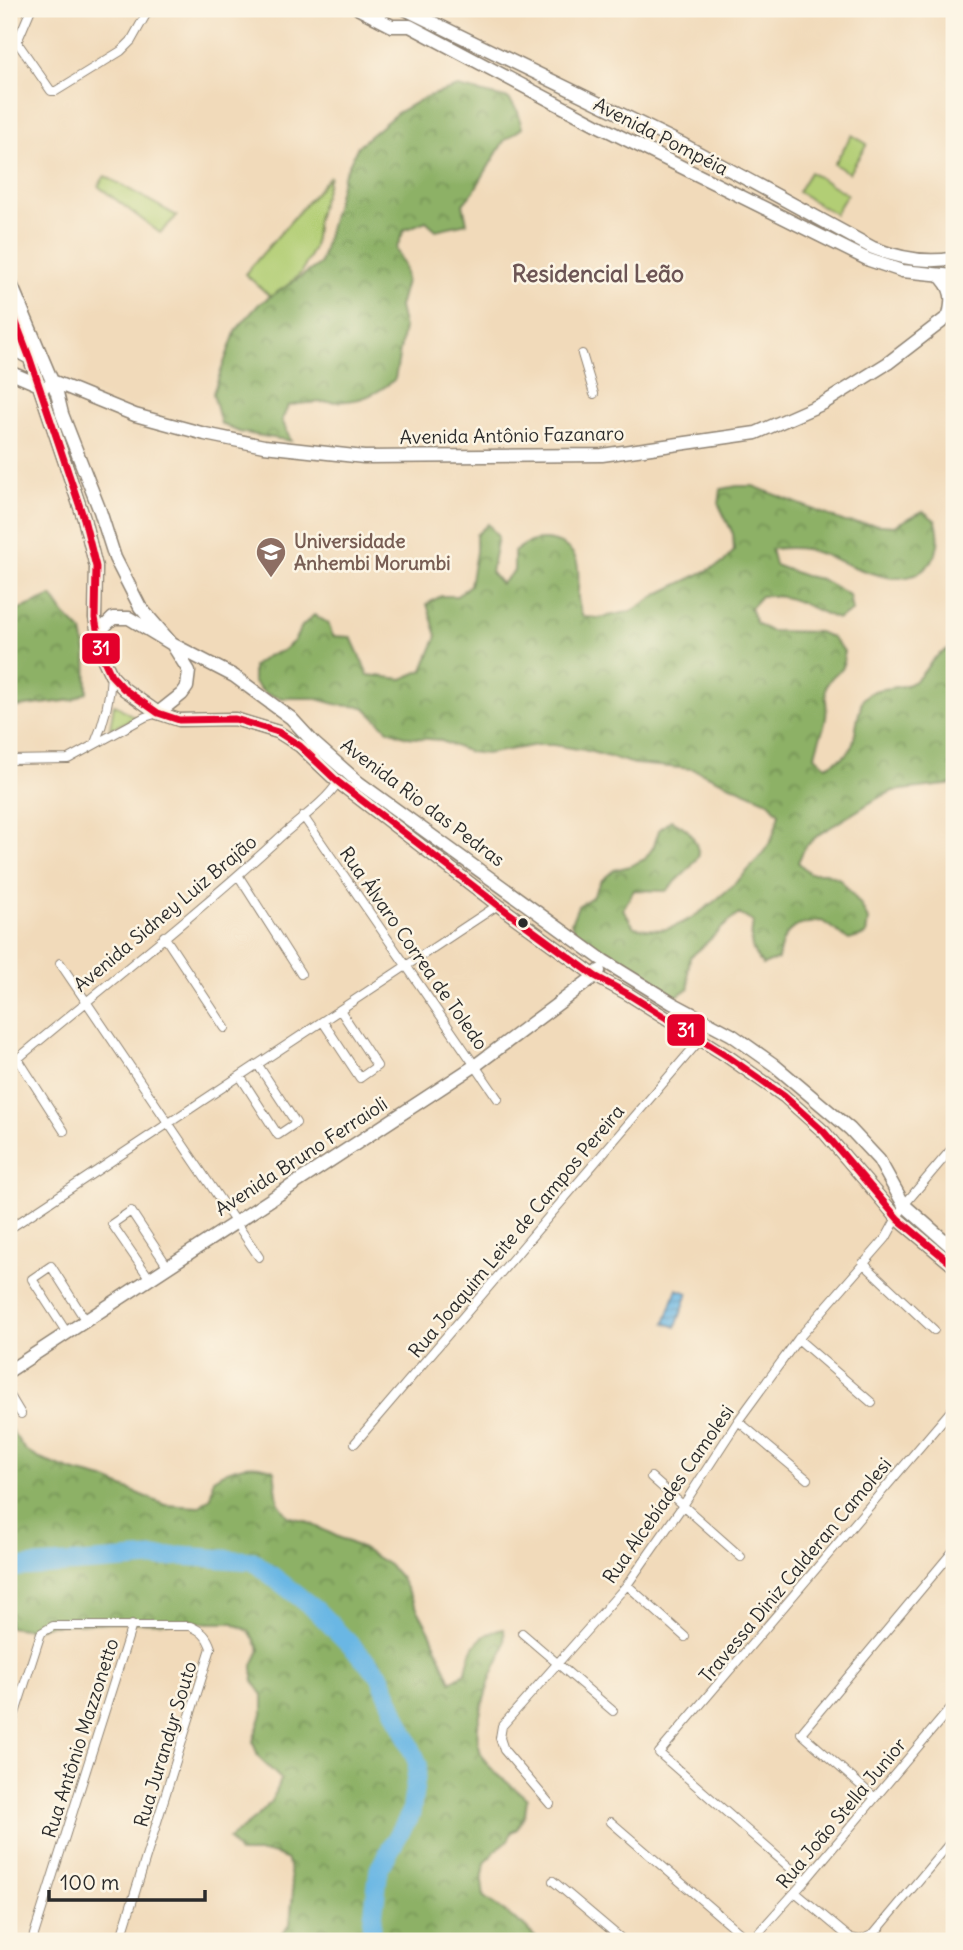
<svg xmlns="http://www.w3.org/2000/svg" width="963" height="1950" viewBox="0 0 963 1950" font-family="Delius,sans-serif">
<style>
.green{fill:#b2ce75;stroke:#6e7c50;stroke-width:2}
.forest{fill:url(#forest-crowns);stroke:#5c6e48;stroke-width:2}
.water{fill:url(#water-rules);stroke:#4b7188;stroke-width:2}
.lines{fill:none;stroke-linecap:round;stroke-linejoin:round}
.river{stroke:#6bb7e4;stroke-width:19}
.street-casing{stroke:#8e8272;stroke-width:10}
.secondary-casing{stroke:#8e8272;stroke-width:15}
.street{stroke:#fff;stroke-width:8}
.secondary{stroke:#fff;stroke-width:12}
.bus-1-casing{stroke:#fcf5e5;stroke-width:12}
.bus-1{stroke:#e4002b;stroke-width:7}
.bus-dot{fill:#2b2b2b;stroke:#fcf5e5;stroke-width:2.5}
.labels{text-anchor:middle;stroke-width:5;stroke-linejoin:round;paint-order:stroke}
.street-label{font-size:19px;fill:#2b2b2b;stroke:#fcf5e5}
.education-label{font-size:19px;font-weight:bold;fill:#785e54;stroke:#fcf5e5;text-anchor:start}
.quarter-label{font-size:23px;font-weight:bold;fill:#6c5555;stroke:#fcf5e5}
.line-badge{stroke:#fcf5e5;stroke-width:2.5}
.badge-label{font-size:19px;text-anchor:middle;font-weight:bold;fill:#fff}
</style>
<defs>
<pattern id="forest-crowns" width="20" height="18" patternUnits="userSpaceOnUse" patternTransform="scale(1.75)"><rect width="20" height="18" fill="#8db166"/><path d="M2 6a3 3 0 1 1 6 0M12 15a3 3 0 1 1 6 0" fill="none" stroke="#739054"/></pattern>
<pattern id="water-rules" width="6" height="5" patternUnits="userSpaceOnUse" patternTransform="scale(1.75)"><rect width="6" height="5" fill="#6bb7e4"/><path d="M0 2.5h6" fill="none" stroke="#5895b9"/></pattern>
</defs>
<rect width="100%" height="100%" fill="#fcf5e5"/>
<filter id="ink" filterUnits="userSpaceOnUse"><feTurbulence type="fractalNoise" baseFrequency=".0143" numOctaves="2"/><feDisplacementMap in="SourceGraphic" scale="14" xChannelSelector="R" yChannelSelector="G"/><feConvolveMatrix kernelMatrix="1 2 1 2 8 2 1 2 1" color-interpolation-filters="sRGB"/></filter>
<filter id="wash" filterUnits="userSpaceOnUse"><feTurbulence type="fractalNoise" baseFrequency=".00686" numOctaves="4" result="noise"/><feDisplacementMap in="SourceGraphic" scale="28" xChannelSelector="R" yChannelSelector="G"/><feGaussianBlur stdDeviation="1.57" result="paint"/><feColorMatrix in="noise" values="0 0 0 0 0 0 0 0 0 0 0 0 0 0 0 0 0 1.4 0 .05"/><feComposite in="paint" operator="in"/></filter>
<g filter="url(#wash)">
<rect width="100%" height="100%" fill="#f1daba"/>
<!-- green -->
<path class="green" d="M852 135 867 144 849 173 834 164Z
M810 172 847 194 835 214 798 192Z
M105 176 177 216 160 233 98 186Z
M330 176 317 219 314 247 302 272 273 299 245 274Z
M114 704 136 718 110 729Z"/>
<!-- forest -->
<path class="forest" d="M458 87 509 99 518 112 522 128 504 141 474 191 463 204 467 223 436 230 426 221 404 230 396 249 404 265 406 281 399 307 404 328 395 379C355 413 333 396 288 406L282 420 291 441 239 432 221 424 213 393 236 330 259 304 320 264 343 177 358 146 397 113 426 97Z
M737 486H753L845 522 894 526 923 511 936 521C940 536 940 548 931 562 902 602 839 555 804 549 793 547 782 548 771 549L775 565 805 576 821 579 849 595 852 611 838 619C809 609 793 593 761 596L750 608 756 623 770 631 819 632 833 638 844 651 843 668C813 689 832 695 825 723 822 734 817 744 815 756L826 766C862 750 850 742 860 710 861 706 861 702 863 699 874 685 895 690 909 684 921 679 924 670 932 661 938 654 946 650 954 646V784L893 791 878 798 818 835 805 847 798 862 809 873H826L840 879 861 905 868 920 866 935 849 940 822 921C793 925 783 928 778 959L763 965C749 950 750 942 753 922L739 914C721 926 708 944 690 957L688 972 689 988 675 997 630 974 620 962 577 938 571 923 578 906 592 897 601 881 614 870 630 866 645 859 654 846 659 830 671 820C689 828 695 836 699 855L690 868 666 891 634 890 623 909 634 927C645 929 655 931 666 929 698 922 752 871 769 844 775 834 777 824 779 813L768 801 693 769 635 764 584 750 553 745H537L486 754 469 752 439 740 407 737 388 730 364 707 339 705 314 698H282L266 694 253 682V666L267 656 282 651 294 641 302 626 314 615 328 623 333 636 351 637 368 675 402 679 423 670 437 636 427 604 441 596H457L470 585 476 552V535L488 524 498 537 491 572 501 584 514 571V552C518 549 523 545 528 543 548 534 577 545 578 569 580 590 574 595 583 617L599 618 632 611 660 593 723 563 734 551 733 534 719 505 721 489Z
M52 596 65 615 82 632 86 652 87 692 73 700 9 708V614Z
M9 1427 25 1450 40 1459 72 1471 104 1479 165 1505 199 1507 211 1497 213 1479C233 1466 252 1461 274 1470L278 1502 288 1516 305 1521 361 1548 389 1565 400 1577 431 1634 451 1682 466 1672C470 1648 478 1633 504 1629 506 1654 500 1654 492 1675 489 1680 489 1685 487 1690 479 1716 469 1744 490 1767 501 1779 516 1788 527 1799L525 1814 517 1829 511 1833 509 1839 496 1850 485 1863 482 1881 484 1897 524 1926 539 1941H277L290 1924 293 1891 288 1860 272 1853H239L229 1839C253 1818 271 1812 281 1779L258 1757 253 1741 263 1711V1695L253 1681V1665L260 1650 249 1631 233 1623 114 1622 48 1625 33 1630 9 1627Z"/>
<!-- water -->
<path class="water" d="M677 1289 688 1293 676 1327 665 1323Z"/>
<g class="lines">
<!-- river -->
<path class="river" d="M9 1568 181 1556 253 1561 316 1610 379 1674 418 1764 411 1813 379 1869 370 1941"/>
</g>
</g>
<g filter="url(#ink)">
<g class="lines">
<!-- street casing -->
<g class="street-casing">
<path id="street" d="M31 9 17 42 51 91H56L121 51 131 41 149 9
M582 354 594 394
M95 743C105 720 110 700 111 675
M9 760 68 759 145 717 158 713
M303 816 498 1099
M238 875 301 974
M164 936 225 1028
M60 963 259 1257
M323 1022 360 1078 377 1066 340 1010
M18 1059 64 1131
M9 1066C98 991 191 919 277 840 295 823 326 802 338 782
M240 1076 278 1135 296 1123 258 1065
M9 1229 498 905
M863 1263 934 1330
M150 1279 112 1224 131 1211 168 1267
M67 1333 32 1279 51 1266 86 1321
M798 1339 872 1403
M9 1394 21 1414
M738 1421 807 1479
M355 1443 700 1040
M651 1477 741 1557
M627 1585 685 1637
M522 1633 613 1711
M9 1732 41 1633 53 1626H190C202 1631 207 1636 211 1648L120 1941
M874 1797 801 1733 954 1550
M550 1804 504 1750 500 1738 502 1726 627 1585 684 1504 738 1421 798 1339 886 1238 904 1205 954 1146
M611 1822 749 1941
M553 1881 624 1941
M805 1881 659 1753 954 1407
M795 1892 850 1938 861 1940 874 1934 954 1838
M32 1941 132 1625
M751 1941 805 1881 954 1704"/>
</g>
<!-- secondary casing -->
<g class="secondary-casing">
<path id="secondary" d="M359 9 392 26H410L597 125 869 260 902 271 954 276
M405 9 684 145 873 248C899 258 927 264 954 258
M939 275C953 289 953 298 949 316
M9 279 57 393 62 414 100 511 115 558 140 607 172 644 234 676 291 718 314 743 358 782 604 961 672 1003 732 1035 773 1064 850 1129 879 1160 904 1205 954 1249
M9 304 30 359 84 519 96 567 95 618 102 656 111 675 124 689 158 713 179 720 235 719 278 732 300 746 338 782 498 905 595 976 628 994 727 1056 784 1096 824 1132 898 1219 954 1266
M9 347 33 360
M9 372 44 387
M52 381 135 415 205 434 264 446 364 457 602 455 756 433 824 403 888 363 949 316 954 315
M98 639 104 627 113 618H129L172 644 189 671 187 687 182 694 158 713
M9 1371 476 1065 595 976 599 971"/>
</g>
<!-- street -->
<use href="#street" class="street"/>
<!-- secondary -->
<use href="#secondary" class="secondary"/>
<!-- bus-1 casing -->
<g class="bus-1-casing">
<path id="bus-1" d="M9 304 30 359 84 519 96 567 95 618 102 656 111 675 124 689 158 713 179 720 235 719 278 732 300 746 338 782 498 905 595 976 628 994 727 1056 784 1096 824 1132 898 1219 954 1266"/>
</g>
<!-- bus-1 -->
<use href="#bus-1" class="bus-1"/>
</g>
</g>
<!-- icons -->
<defs>
<g id="university-pin" transform="scale(1.575)"><path d="M0 17L-7.5 6A9.5 9.5 0 1 1 7.5 6Z" fill="#8d6e63" stroke="#fcf5e5"/><path d="M0-5L7-2L0 1L-7-2ZM-4 1L0 2.5L4 1V4Q0 6-4 4Z" fill="#fff"/></g>
</defs>
<g fill-rule="evenodd">
<use href="#university-pin" x="271" y="552"/>
</g>
<!-- markers -->
<circle class="bus-dot" cx="523" cy="923" r="6"/>
<g class="labels">
<!-- street labels -->
<g class="street-label">
<text transform="translate(661 136) rotate(27)" y="7">Avenida Pompéia</text>
<text transform="translate(512 435) rotate(-1)" y="7">Avenida Antônio Fazanaro</text>
<text transform="translate(423 802) rotate(37)" y="7">Avenida Rio das Pedras</text>
<text transform="translate(165 913) rotate(-40)" y="7">Avenida Sidney Luiz Brajão</text>
<text transform="translate(414 948) rotate(55)" y="7">Rua Álvaro Correa de Toledo</text>
<text transform="translate(301 1156) rotate(-33)" y="7">Avenida Bruno Ferraioli</text>
<text transform="translate(516 1231) rotate(-50)" y="7">Rua Joaquim Leite de Campos Pereira</text>
<text transform="translate(668 1494) rotate(-55)" y="7">Rua Alcebíades Camolesi</text>
<text transform="translate(795 1570) rotate(-50)" y="7">Travessa Diniz Calderan Camolesi</text>
<text transform="translate(80 1738) rotate(-72)" y="7">Rua Antônio Mazzonetto</text>
<text transform="translate(165 1744) rotate(-73)" y="7">Rua Jurandyr Souto</text>
<text transform="translate(841 1813) rotate(-50)" y="7">Rua João Stella Junior</text>
</g>
<!-- education labels -->
<g class="education-label">
<text x="294" y="548">Universidade<tspan x="294" dy="22">Anhembi Morumbi</tspan></text>
</g>
<!-- quarter labels -->
<g class="quarter-label">
<text x="598" y="282">Residencial Leão</text>
</g>
</g>
<g class="line-badge">
<rect x="81" y="632" width="40" height="33" rx="7" fill="#e4002b"/>
<rect x="666" y="1013" width="40" height="34" rx="7" fill="#e4002b"/>
</g>
<g class="badge-label">
<text x="101" y="655">31</text>
<text x="686" y="1037">31</text>
</g>
<!-- margin -->
<rect width="963" height="1950" fill="none" stroke="#fcf5e5" stroke-width="35"/>
<!-- scale -->
<path d="M49 1890v10h156v-10" fill="none" stroke="#2b2b2b" stroke-width="3.5"/>
<text x="60" y="1890" font-size="21" fill="#2b2b2b" stroke="#fcf5e5" stroke-width="5" paint-order="stroke">100 m</text>
</svg>
